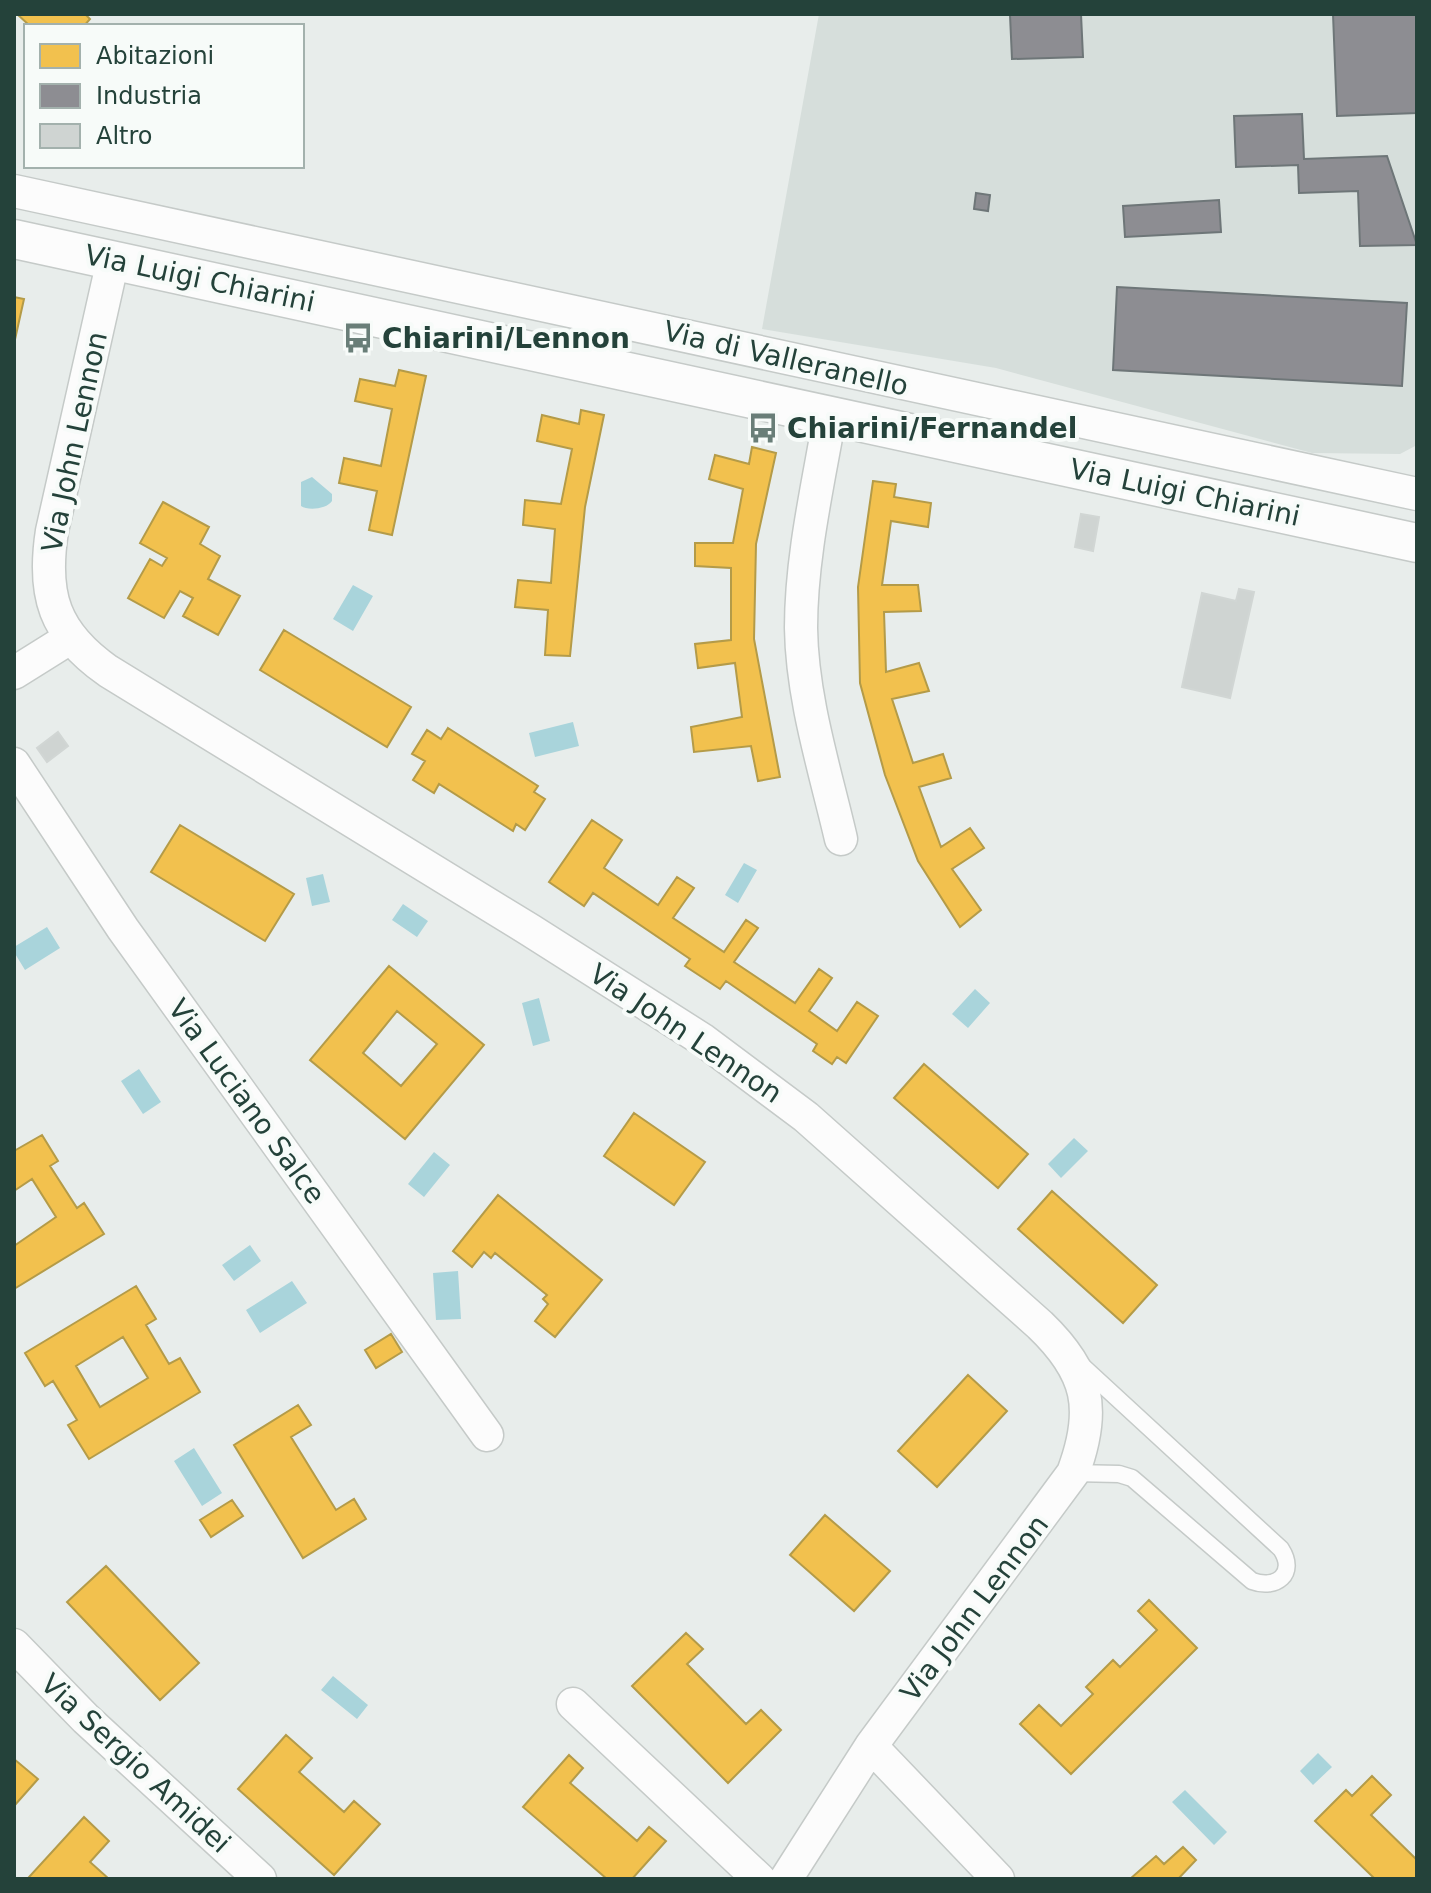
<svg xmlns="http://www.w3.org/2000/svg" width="1431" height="1893" viewBox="0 0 1431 1893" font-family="'DejaVu Sans',sans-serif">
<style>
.built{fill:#d6dedb}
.water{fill:#a9d4db}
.homes{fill:#f2c14e;stroke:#b49b48;stroke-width:2;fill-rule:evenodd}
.industry{fill:#8d8d92;stroke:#6e7678;stroke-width:2}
.building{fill:#cfd4d2;stroke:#d1d6d4;stroke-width:2}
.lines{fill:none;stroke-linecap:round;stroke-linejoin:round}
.service-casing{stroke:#c5cac8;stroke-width:19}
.minor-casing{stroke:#c5cac8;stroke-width:35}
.tertiary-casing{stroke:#c5cac8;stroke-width:41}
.service{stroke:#fcfcfc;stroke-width:16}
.minor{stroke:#fcfcfc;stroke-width:32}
.tertiary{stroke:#fcfcfc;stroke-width:38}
.labels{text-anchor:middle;stroke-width:8;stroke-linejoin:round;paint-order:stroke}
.street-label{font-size:28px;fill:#24423a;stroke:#f7fbf9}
.poi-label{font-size:28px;font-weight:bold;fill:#24423a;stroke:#f7fbf9;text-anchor:start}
</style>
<rect width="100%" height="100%" fill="#e8edeb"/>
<!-- built -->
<path class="built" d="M819 14H1417V445L1400 454 1312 453 996 368 762 329Z"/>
<!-- water -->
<path class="water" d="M312 477 332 494V501C327 509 308 511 301 506V482Z
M353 585 373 596 353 631 333 619Z
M573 722 579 746 535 757 529 733Z
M744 863 757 870 738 903 725 895Z
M323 874 330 902 312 906 306 878Z
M403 904 428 921 417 937 392 920Z
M47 927 60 948 25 970 14 952V947Z
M975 989 990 1003 968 1028 952 1014Z
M539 998 550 1041 533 1046 522 1003Z
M139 1069 161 1102 143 1114 121 1081Z
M1074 1138 1088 1151 1061 1178 1048 1164Z
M434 1152 450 1165 424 1197 408 1184Z
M250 1245 261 1261 234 1281 222 1265Z
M458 1271 461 1319 436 1320 433 1273Z
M292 1281 307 1303 260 1333 246 1310Z
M194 1448 222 1493 202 1506 174 1461Z
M333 1676 368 1705 357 1719 321 1690Z
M1318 1753 1332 1767 1313 1785 1300 1771Z
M1185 1790 1227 1832 1214 1845 1172 1802Z"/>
<!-- homes -->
<path class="homes" d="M17 14H85L90 19 84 26H30Z
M14 297 24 299 14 344Z
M399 370 426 376 392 535 369 530 377 491 339 483 344 458 381 466 392 409 355 401 360 379 395 386Z
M581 410 604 415 585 507 570 656 545 655 548 610 515 607 518 580 551 583 555 529 523 525 525 500 561 504 572 449 537 441 542 415 579 424Z
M752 447 776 453 756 544 754 639 780 777 758 781 751 746 694 752 691 727 742 717 735 663 698 668 695 644 731 640V568L695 566V543H733L743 489 709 479 715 455 749 464Z
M873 481 896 484 894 497 931 503 928 527 891 521 882 585H918L921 611 884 612 886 672 919 663 929 691 892 699 913 763 943 754 951 778 919 787 941 847 970 828 984 848 952 869 981 910 960 927 918 861 885 775 860 683 858 587Z
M163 502 209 527 200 544 220 556 208 579 240 596 218 635 183 616 193 598 180 591 164 618 128 598 150 559 162 566 167 558 140 543Z
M284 630 411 707 387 747 260 670Z
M448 728 538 786 534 792 545 799 525 830 516 824 513 831 439 784 434 793 413 780 425 761 412 754 427 730 441 739Z
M592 820 622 840 604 868 658 905 677 877 694 888 673 918 724 952 746 920 758 928 734 962 795 1003 819 969 832 978 809 1011 837 1031 857 1002 878 1016 846 1063 837 1057 832 1064 813 1051 817 1044 726 981 720 989 685 966 690 959 593 893 584 906 549 882Z
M180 825 294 894 265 941 151 872Z
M389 966 484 1045 405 1139 310 1060ZM397 1011 437 1044 401 1086 363 1053Z
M924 1064 1028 1154 998 1188 894 1098Z
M634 1113 705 1162 674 1205 604 1156Z
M42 1135 58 1161 50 1166 77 1208 84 1203 104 1234 14 1289V1246L56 1217 32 1179 14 1191V1151Z
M1052 1191 1157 1285 1123 1323 1018 1229Z
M498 1195 602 1280 555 1337 535 1321 548 1304 543 1299 547 1295 495 1253 491 1258 484 1252 472 1267 453 1251Z
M136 1286 156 1319 146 1325 169 1364 180 1358 200 1392 89 1459 68 1425 77 1420 53 1381 45 1386 25 1353ZM123 1337 148 1378 100 1407 76 1366Z
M391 1334 402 1352 376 1368 365 1350Z
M968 1375 1007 1411 937 1487 898 1451Z
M298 1405 311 1425 291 1437 336 1510 354 1499 366 1519 303 1558 234 1445Z
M232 1500 243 1516 211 1537 200 1520Z
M825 1515 890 1571 854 1611 790 1555Z
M106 1566 199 1663 160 1700 67 1602Z
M1149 1600 1197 1648 1071 1774 1020 1724 1039 1705 1061 1726 1093 1694 1086 1687 1113 1660 1120 1667 1157 1630 1138 1611Z
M686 1633 703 1649 687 1664 746 1724 761 1710 781 1730 728 1783 632 1686Z
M286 1735 312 1758 299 1772 344 1812 354 1801 380 1824 334 1875 238 1789Z
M569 1755 583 1768 570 1783 637 1841 649 1827 666 1841 632 1879H607L523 1807Z
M14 1759 38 1779 14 1806Z
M1372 1776 1391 1795 1371 1815 1417 1860V1879H1375L1315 1821 1346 1790 1352 1796Z
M84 1817 109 1841 90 1862 109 1879H32L29 1877Z
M1183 1847 1196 1860 1178 1879H1130L1156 1856 1164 1864Z"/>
<!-- industry -->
<path class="industry" d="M1081 14 1083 57 1012 59 1010 15Z
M1333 14H1417V113L1337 116Z
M1302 114 1304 159 1387 156 1417 245 1360 246 1358 191 1299 193 1298 165 1236 167 1234 116Z
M976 193 990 195 988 211 974 209Z
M1219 200 1221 232 1125 237 1123 206Z
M1117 287 1407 303 1402 386 1113 370Z"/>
<!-- building -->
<path class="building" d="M1081 514 1099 517 1093 551 1075 547Z
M1239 589 1254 592 1230 698 1182 687 1202 593 1236 601Z
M58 732 68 746 47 762 37 748Z"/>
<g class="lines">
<!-- service casing -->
<g class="service-casing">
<path id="service" d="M1073 1473 1119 1474 1132 1478 1252 1581C1276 1590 1297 1574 1281 1549L1080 1364"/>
</g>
<!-- minor casing -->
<g class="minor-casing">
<path id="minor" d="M14 191 1417 494
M113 260 52 531C42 595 54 633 108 671L530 930 703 1040 806 1117 1040 1325C1089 1372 1097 1409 1073 1473L871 1746 786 1879
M830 415C818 485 801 557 801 628 802 699 825 770 841 839
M14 673 70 638
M14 764 123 929 487 1435
M14 1645 86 1719 260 1879
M573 1704 759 1879
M871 1746 998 1879"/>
</g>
<!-- tertiary casing -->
<g class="tertiary-casing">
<path id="tertiary" d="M14 239 1417 543"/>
</g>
<!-- service -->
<use href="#service" class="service"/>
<!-- minor -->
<use href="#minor" class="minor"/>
<!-- tertiary -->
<use href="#tertiary" class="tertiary"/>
</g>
<!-- icons -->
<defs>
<g id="bus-bare" transform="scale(2.4)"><path d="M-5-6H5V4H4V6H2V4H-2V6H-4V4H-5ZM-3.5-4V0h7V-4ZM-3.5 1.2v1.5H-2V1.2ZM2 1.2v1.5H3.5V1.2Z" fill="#697e78" stroke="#f7fbf9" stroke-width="2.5" paint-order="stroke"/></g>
</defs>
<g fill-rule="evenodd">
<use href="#bus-bare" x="358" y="338"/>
<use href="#bus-bare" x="763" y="428"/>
</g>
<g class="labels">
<!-- street labels -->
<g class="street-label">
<text transform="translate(200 278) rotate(12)" y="10">Via Luigi Chiarini</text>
<text transform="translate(786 358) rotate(13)" y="10">Via di Valleranello</text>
<text transform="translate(74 442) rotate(-78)" y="10">Via John Lennon</text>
<text transform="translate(1185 492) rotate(12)" y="10">Via Luigi Chiarini</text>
<text transform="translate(686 1033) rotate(34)" y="10">Via John Lennon</text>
<text transform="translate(247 1101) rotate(54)" y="10">Via Luciano Salce</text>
<text transform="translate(974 1608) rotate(-53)" y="10">Via John Lennon</text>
<text transform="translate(136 1763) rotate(43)" y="10">Via Sergio Amidei</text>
</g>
<!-- poi labels -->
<g class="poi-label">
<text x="382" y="348">Chiarini/Lennon</text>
<text x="787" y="438">Chiarini/Fernandel</text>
</g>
</g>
<!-- border -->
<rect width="1431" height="1893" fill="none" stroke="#24423a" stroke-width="32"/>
<!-- legend -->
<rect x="24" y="24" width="280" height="144" fill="#f7fbf9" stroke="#a3b1ad" stroke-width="2"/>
<rect x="40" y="44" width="40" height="24" fill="#f2c14e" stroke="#a3b1ad" stroke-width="2"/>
<text x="96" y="64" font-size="24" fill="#24423a">Abitazioni</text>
<rect x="40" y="84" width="40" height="24" fill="#8d8d92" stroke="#a3b1ad" stroke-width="2"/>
<text x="96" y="104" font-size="24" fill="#24423a">Industria</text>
<rect x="40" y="124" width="40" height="24" fill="#cfd4d2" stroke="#a3b1ad" stroke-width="2"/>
<text x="96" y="144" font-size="24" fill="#24423a">Altro</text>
</svg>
